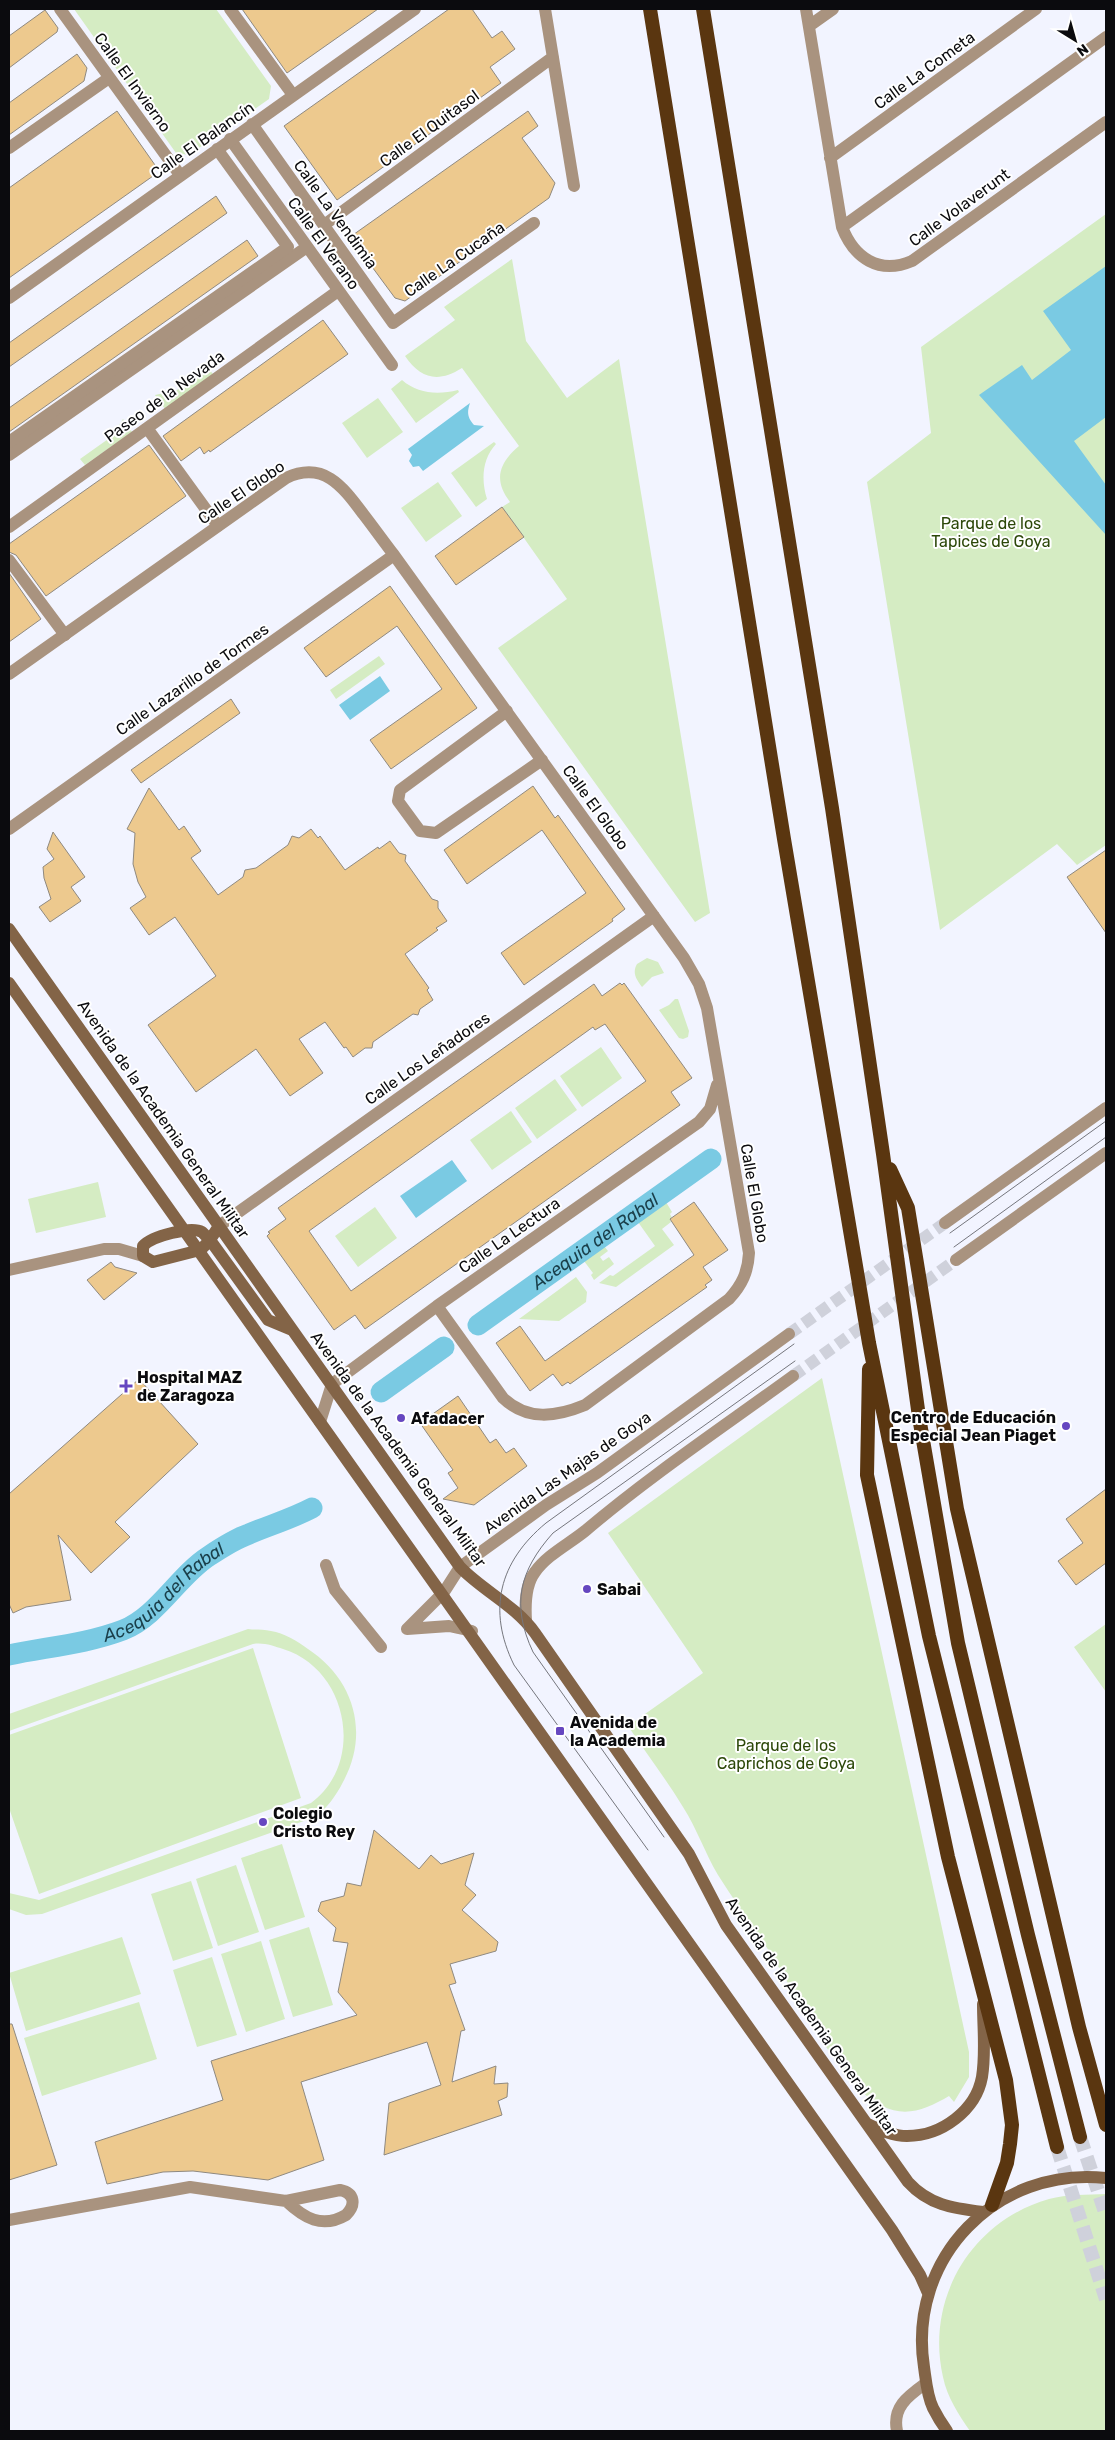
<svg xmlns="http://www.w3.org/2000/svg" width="1115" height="2440" viewBox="0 0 1115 2440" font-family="Rubik,sans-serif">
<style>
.green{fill:#d5ecc3}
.water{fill:#7acae3}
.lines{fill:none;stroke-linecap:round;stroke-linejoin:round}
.canal{stroke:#7acae3;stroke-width:21}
.building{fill:#edc98e;stroke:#8f8980;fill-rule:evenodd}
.minor-tunnel{stroke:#cfd1db;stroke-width:12;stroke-dasharray:12 6;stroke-linecap:butt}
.trunk-tunnel{stroke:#cfd1db;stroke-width:14;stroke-dasharray:14 7;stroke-linecap:butt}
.service{stroke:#a9937f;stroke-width:12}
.pedestrian{stroke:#a9937f;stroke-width:12}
.minor{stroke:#a9937f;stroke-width:12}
.secondary{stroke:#836447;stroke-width:12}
.trunk{stroke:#5a3610;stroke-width:14}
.tram{stroke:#75767d;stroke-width:1}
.poi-dot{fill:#6647c0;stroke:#fff;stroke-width:2}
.labels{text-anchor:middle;stroke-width:4;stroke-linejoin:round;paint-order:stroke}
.street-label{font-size:16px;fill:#0b0b0e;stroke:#fff}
.park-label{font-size:16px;fill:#2c4809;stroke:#fff}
.poi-label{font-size:16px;font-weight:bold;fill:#0b0b0e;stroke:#fff;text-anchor:start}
.water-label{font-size:18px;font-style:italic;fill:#1a3f4a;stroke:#fff}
</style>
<rect width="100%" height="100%" fill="#f2f4ff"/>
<!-- green -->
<path class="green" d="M74 9H216L271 86 269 99 189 155 176 153Z
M1106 214V845L1077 865 1057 844 940 930 867 482 931 433 921 347Z
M512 259 526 341 567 398 619 359 710 913 695 922 498 648 567 599 502 507 510 502C493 480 499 463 519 446L462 368C438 383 421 379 405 356L455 320 444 307Z
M208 368 213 374 165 409 155 395 177 390Z
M402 380C418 394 438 395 458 390L459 392 416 423 391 389Z
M378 398 403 432 367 458 342 423Z
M123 419 132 432 85 465 80 459 111 437Z
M494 442 496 444C482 459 481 480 487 499L476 507 451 473Z
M438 482 462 516 426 542 401 508Z
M379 656 385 664 336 699 330 690Z
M647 958 658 962 664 973 652 977 642 987C636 979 632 973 637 964Z
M675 999H678L689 1031 688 1037 683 1039 679 1038 659 1010 669 1005Z
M601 1047 622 1078 582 1107 560 1076Z
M555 1079 577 1110 537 1139 515 1108Z
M511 1111 532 1142 492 1170 470 1140Z
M98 1182 106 1217 36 1233 28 1199Z
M666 1202 672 1212 670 1214 672 1218 670 1220 671 1222 662 1229 674 1245 616 1287 599 1283 610 1275 613 1276 655 1246 638 1222Z
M375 1207 397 1238 358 1267 335 1236Z
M604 1246 608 1251 600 1257 603 1261 609 1257 614 1264 594 1280 591 1275 593 1273 584 1261Z
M576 1277 587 1292 586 1302 559 1321 519 1319Z
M822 1378 969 2052V2077L954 2102 949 2096C927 2109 906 2118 882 2106 839 2085 795 1992 769 1951 753 1925 734 1901 718 1875 705 1853 697 1829 683 1807 666 1779 646 1753 628 1726L703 1673 608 1533Z
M1106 1624V1692L1074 1647Z
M248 1629C255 1630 263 1629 271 1631 284 1633 297 1641 308 1649 354 1679 370 1733 343 1782 336 1796 327 1808 315 1817L42 1914 26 1915 9 1909V1893L39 1900 311 1803C366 1762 348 1669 283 1649 274 1646 263 1642 253 1644L9 1731V1714Z
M253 1648 301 1798 39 1894 9 1808V1735Z
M282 1844 305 1917 265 1930 241 1858Z
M236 1865 259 1932 218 1946 196 1879Z
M191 1881 213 1948 173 1961 151 1894Z
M309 1927 333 2005 293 2017 269 1940Z
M122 1937 141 1994 26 2031 9 1973Z
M261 1941 285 2019 246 2032 221 1954Z
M212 1957 237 2035 197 2047 173 1970Z
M139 2002 157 2059 42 2096 24 2038Z
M1106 2194V2431H970C959 2415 947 2397 943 2377 925 2298 972 2221 1049 2199 1067 2194 1088 2195 1106 2194Z"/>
<!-- water -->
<path class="water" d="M1106 266V417L1074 441 1106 485V535L979 395 1022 365 1032 380 1071 350 1043 311Z
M470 403C467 412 467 417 474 425L484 426 423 471 419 466 413 467 409 461 412 455 408 449Z
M380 676 390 691 350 720 339 705Z
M452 1160 467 1181 416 1218 400 1196Z"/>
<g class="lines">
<!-- canal -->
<g class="canal">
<path id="s1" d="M478 1325 711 1159"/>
<path d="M381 1392 444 1347"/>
<path id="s2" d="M9 1655C47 1647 86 1644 123 1630 158 1616 178 1576 209 1556 221 1548 235 1539 249 1534 270 1525 291 1519 312 1508"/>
</g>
</g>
<!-- building -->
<path class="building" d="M242 9H378L287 73Z
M449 9H472L492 38 502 31 515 49 490 67 501 83 337 200 284 126Z
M45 10 58 28 57 32 9 68V36Z
M77 54 87 68 84 81 9 135V103Z
M117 111 155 165 153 176 9 278V188Z
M528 111 538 126 522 138 555 183 549 198 405 301 395 298 350 237Z
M216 196 227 213 9 367V343Z
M247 240 258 256 9 432V408Z
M323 320 348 354 210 452 209 450 204 454 200 447 181 461 163 436Z
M149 445 186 496 46 596 16 555 9 552V544Z
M502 507 524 537 456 585 435 556Z
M9 573 41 619 9 642Z
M390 586 477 708 391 769 370 740 442 689 397 626 326 677 304 648Z
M231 699 240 713 141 783 131 770Z
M533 786 555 818 558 815 625 909 612 919 613 921 524 985 501 953 586 893 542 830 467 884 444 850Z
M149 788 179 830 184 826 201 851 191 858 218 895 243 877 245 870 256 868 288 845 292 836 299 838 311 829 318 838 320 836 345 870 378 847 379 849 390 841 399 853 406 855 405 861 432 899 438 901V908L447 921 436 928 438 930 405 954 429 988 427 990 433 1000 420 1009 418 1015 413 1014 373 1042 372 1048H365L353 1057 346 1047 344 1048 325 1022 299 1039 323 1073 290 1096 256 1049 196 1092 148 1025 216 976 175 917 149 935 130 908 146 897 138 882 133 864 135 833 127 829Z
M53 832 85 877 71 887 81 901 50 922 39 907 51 899 44 878 43 867 54 859 47 849Z
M1106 850V933L1067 877Z
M620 983 622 985 624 983 692 1078 671 1092 680 1105 365 1329 355 1315 334 1330 267 1236 270 1233 268 1232 286 1219 278 1208 594 984 602 996ZM605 1024 646 1081 351 1291 309 1231 593 1027 595 1030Z
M694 1202 728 1250 703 1267 712 1280 705 1285 707 1287 570 1384 568 1382 562 1386 553 1374 530 1391 496 1343 520 1326 545 1361 694 1255 670 1219Z
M111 1262 115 1267 137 1273 104 1300 87 1280Z
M139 1379 198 1444 115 1522 130 1537 91 1573 58 1535 71 1600 26 1607 13 1613 9 1604V1494Z
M458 1396 490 1443 496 1439 506 1453 514 1448 527 1466 474 1505 443 1499 458 1488 448 1473 453 1470 420 1423Z
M1106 1489V1563L1076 1585 1058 1561 1083 1543 1066 1519Z
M374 1830 419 1869 431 1855 441 1864 474 1853 465 1885 476 1895 462 1910 498 1942 496 1951 450 1964 456 1983 449 1985 465 2030 461 2031 452 2082 496 2066 494 2084 508 2083 507 2097 498 2101 502 2115 384 2155 389 2103 441 2085 427 2042 301 2082 324 2160 268 2180 193 2171 163 2172 107 2184 95 2142 223 2100 211 2061 357 2015 338 1992 348 1943 333 1941 336 1928 318 1911 321 1902 344 1896 347 1883 361 1886Z
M9 2024H12L57 2165 9 2180Z"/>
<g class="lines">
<!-- minor-tunnel -->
<path class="minor-tunnel" d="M789 1334 945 1223
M793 1376 956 1260"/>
<!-- trunk-tunnel -->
<path class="trunk-tunnel" d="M1080 2137 1106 2215
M1057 2147 1106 2299"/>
<!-- service -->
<path class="service" d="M326 1565 335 1590 381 1647
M9 2220 190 2187 286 2201 340 2190C355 2193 356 2205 346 2215 322 2229 304 2218 286 2201
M897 2431C892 2407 908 2396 926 2383"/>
<!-- pedestrian -->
<path class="pedestrian" d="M230 139 392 365
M147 428 218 526
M9 455 307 247
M9 527 338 291
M9 560 65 635"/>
<!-- minor -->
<path class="minor" d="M60 9 180 175
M230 9 293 95
M545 9 574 186
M806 9 842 227C854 258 879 275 912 261L1106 122
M809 26 833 9
M252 124 393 323 534 223
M9 148 109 78
M830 158 1036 9
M324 225 553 57
M842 227 1106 37
M9 298 415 9
M9 442 288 247 217 149
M9 674 286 478C324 460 343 487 364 515 374 528 384 542 394 555L684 958 699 984 707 1008 749 1253C748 1272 742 1285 729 1299L585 1405C556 1417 527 1421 503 1398L437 1306
M507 711 400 790 398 801 420 831 436 833 542 760
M9 829 394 555
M945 1223 1106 1108
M219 1226 654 916
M956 1260 1106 1153
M9 1270 104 1249H119L143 1256
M320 1422 332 1384 437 1306 699 1122 710 1109 717 1085
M526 1620C525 1604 525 1585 535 1572 547 1555 569 1544 585 1531 651 1475 723 1427 793 1376
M407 1629 444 1592 460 1567 546 1505 597 1473 789 1334
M407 1629 449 1626 472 1631"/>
<!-- secondary -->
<path class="secondary" d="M9 929 460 1567C483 1591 515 1605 535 1633L689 1854 726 1925 908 2182C929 2205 952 2208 983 2212
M9 983C305 1397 599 1813 892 2230L920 2275 928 2293
M219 1226C214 1234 208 1244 200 1250L153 1262 143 1256V1246C152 1236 191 1226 202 1232L210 1240 268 1320 292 1330
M868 2124C880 2130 893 2136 907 2136 942 2136 976 2110 982 2077 986 2053 983 2028 983 2004
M947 2431C942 2424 937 2416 933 2408 927 2396 926 2381 924 2367 907 2258 997 2166 1106 2178"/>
<!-- trunk -->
<path class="trunk" d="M650 9 784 839 869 1343 929 1636 1057 2147
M703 9 832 808 883 1154 919 1417 958 1643 1028 1935 1080 2137
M890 1169 908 1208 957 1509 1079 2027 1106 2125
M869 1369 867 1475 948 1857 1006 2080 1012 2125 1010 2144 1007 2163 992 2205"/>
<!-- tram -->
<path class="tram" d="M950 1233 1106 1121
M954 1247 1106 1137
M664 1837 533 1652C511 1605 519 1571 553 1533L795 1361
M648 1850 514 1665C487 1610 499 1562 546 1523L794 1344"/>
</g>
<!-- markers -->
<g class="poi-dot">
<path d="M123.5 1378.5h5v5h5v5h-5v5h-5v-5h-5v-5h5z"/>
<circle cx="401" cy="1418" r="5"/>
<circle cx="1066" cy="1426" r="5"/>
<circle cx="587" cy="1589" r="5"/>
<rect x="555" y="1726" width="10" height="10" rx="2.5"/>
<circle cx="263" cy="1822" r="5"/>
</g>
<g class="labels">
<!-- street labels -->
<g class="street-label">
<text transform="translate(924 70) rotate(-36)" y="6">Calle La Cometa</text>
<text transform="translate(133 82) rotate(54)" y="6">Calle El Invierno</text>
<text transform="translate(429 128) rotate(-36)" y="6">Calle El Quitasol</text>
<text transform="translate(202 140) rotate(-35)" y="6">Calle El Balancín</text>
<text transform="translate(959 207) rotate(-36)" y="6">Calle Volaverunt</text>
<text transform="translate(336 214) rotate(54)" y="6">Calle La Vendimia</text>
<text transform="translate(324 243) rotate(54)" y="6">Calle El Verano</text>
<text transform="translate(454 259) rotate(-35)" y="6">Calle La Cucaña</text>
<text transform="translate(164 396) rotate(-36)" y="6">Paseo de la Nevada</text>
<text transform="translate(241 492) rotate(-34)" y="6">Calle El Globo</text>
<text transform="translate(192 679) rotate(-35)" y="6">Calle Lazarillo de Tormes</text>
<text transform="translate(596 807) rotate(54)" y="6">Calle El Globo</text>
<text transform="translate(427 1058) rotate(-35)" y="6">Calle Los Leñadores</text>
<text transform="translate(164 1119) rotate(55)" y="6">Avenida de la Academia General Militar</text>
<text transform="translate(755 1193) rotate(80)" y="6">Calle El Globo</text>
<text transform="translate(509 1235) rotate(-35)" y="6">Calle La Lectura</text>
<text transform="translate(399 1449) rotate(54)" y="6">Avenida de la Academia General Militar</text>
<text transform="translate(567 1472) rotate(-35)" y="6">Avenida Las Majas de Goya</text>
<text transform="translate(812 2016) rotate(55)" y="6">Avenida de la Academia General Militar</text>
</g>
<!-- park labels -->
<g class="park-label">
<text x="991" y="529">Parque de los<tspan x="991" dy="18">Tapices de Goya</tspan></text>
<text x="786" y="1751">Parque de los<tspan x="786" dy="18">Caprichos de Goya</tspan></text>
</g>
<!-- poi labels -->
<g class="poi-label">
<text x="137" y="1383">Hospital MAZ<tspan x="137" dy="18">de Zaragoza</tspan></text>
<text x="1056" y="1423" text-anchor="end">Centro de Educación<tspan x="1056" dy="18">Especial Jean Piaget</tspan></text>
<text x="411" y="1424">Afadacer</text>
<text x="597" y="1595">Sabai</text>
<text x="570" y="1728">Avenida de<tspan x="570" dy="18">la Academia</tspan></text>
<text x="273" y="1819">Colegio<tspan x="273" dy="18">Cristo Rey</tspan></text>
</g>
<!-- water labels -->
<g class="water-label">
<text dy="6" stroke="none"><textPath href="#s1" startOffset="144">Acequia del Rabal</textPath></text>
<text dy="6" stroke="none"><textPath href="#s2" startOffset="172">Acequia del Rabal</textPath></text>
</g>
</g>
<!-- border -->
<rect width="1115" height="2440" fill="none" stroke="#0b0b0e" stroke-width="20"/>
<!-- north arrow -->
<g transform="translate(1075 40) rotate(143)" stroke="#ffffff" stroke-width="4" paint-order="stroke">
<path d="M0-4L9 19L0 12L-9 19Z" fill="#0b0b0e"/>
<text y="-8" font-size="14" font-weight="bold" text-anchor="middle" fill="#0b0b0e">N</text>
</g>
</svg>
